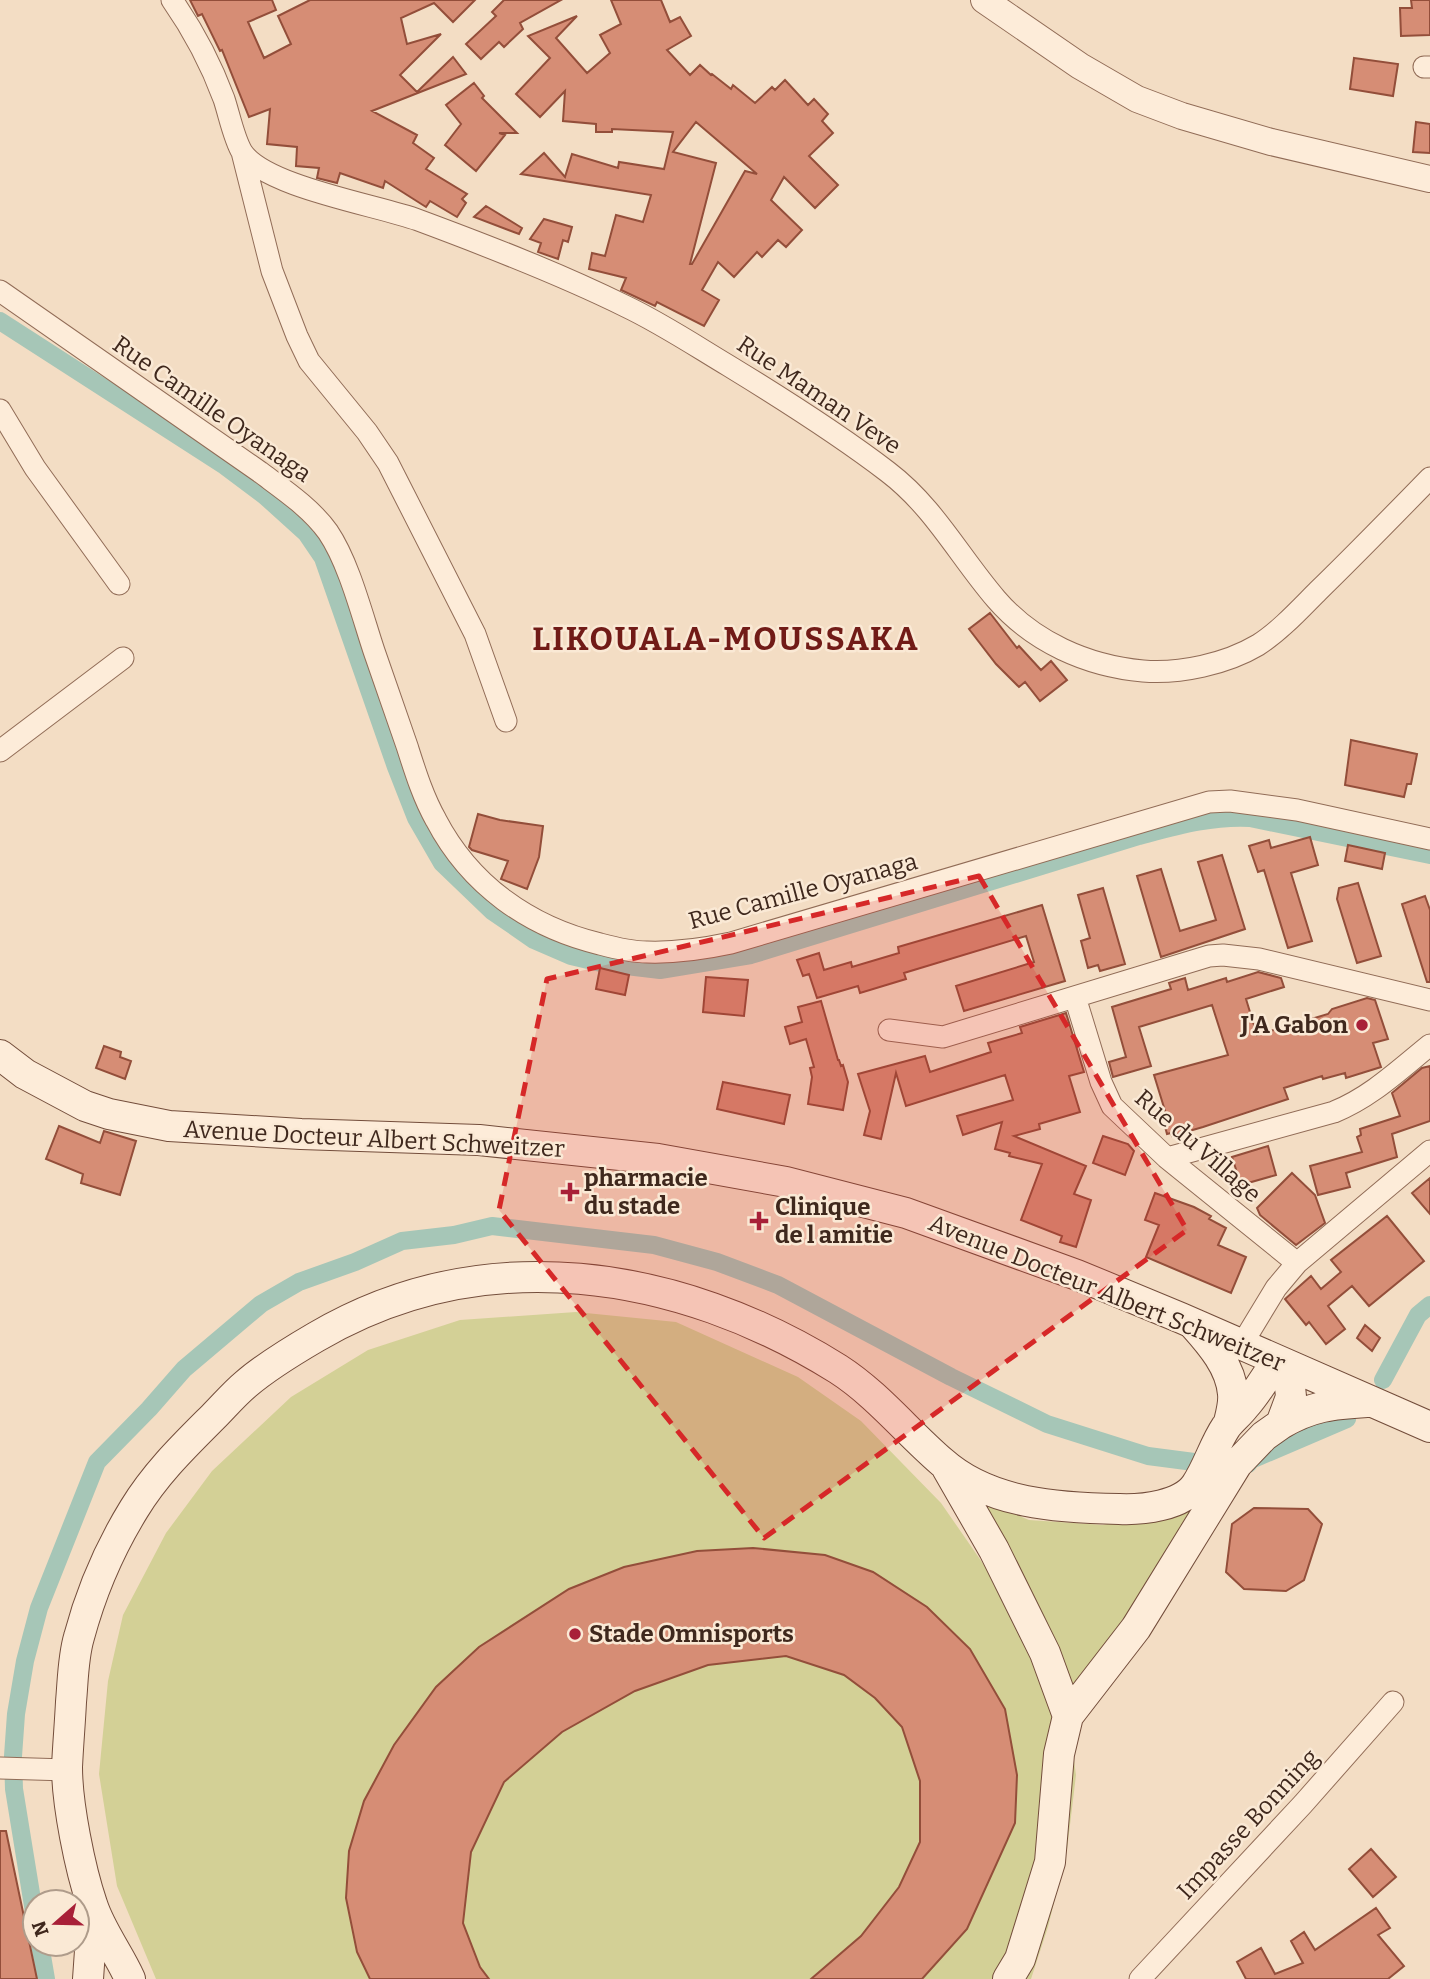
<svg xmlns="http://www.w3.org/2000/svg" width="1430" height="1979" viewBox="0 0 1430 1979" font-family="Bitter,serif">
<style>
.green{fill:#d3d096}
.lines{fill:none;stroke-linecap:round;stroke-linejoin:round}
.canal{stroke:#a6c6b7;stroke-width:18}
.building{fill:#d68d75;stroke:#934e3a;stroke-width:2;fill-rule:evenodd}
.minor-casing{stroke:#916c57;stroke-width:23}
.tertiary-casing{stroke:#916c57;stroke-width:28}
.secondary-casing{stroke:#734d3b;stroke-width:32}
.minor{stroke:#fdecd9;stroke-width:21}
.tertiary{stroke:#fdecd9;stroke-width:26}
.secondary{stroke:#fdecd9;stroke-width:30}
.marked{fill:#d62828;fill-opacity:0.2;stroke:#d62828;stroke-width:5;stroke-dasharray:14 9;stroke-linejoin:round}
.poi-dot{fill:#a82038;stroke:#fae9d5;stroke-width:2.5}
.labels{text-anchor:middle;stroke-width:5;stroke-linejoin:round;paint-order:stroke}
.street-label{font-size:24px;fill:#3f281d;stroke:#fae9d5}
.poi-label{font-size:24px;font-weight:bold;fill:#3f281d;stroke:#fae9d5;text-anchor:start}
.district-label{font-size:32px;font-weight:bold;letter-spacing:2px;fill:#711b17;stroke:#fae9d5}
</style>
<rect width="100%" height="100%" fill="#f3ddc4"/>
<!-- green -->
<path class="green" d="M576 1312 676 1322 798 1377 861 1421 941 1503 1045 1653 1068 1716 1076 1775 1067 1850 1048 1927 1031 1979H156L117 1886 99 1774 108 1681 123 1615 166 1533 212 1471 291 1397 368 1350 460 1320Z
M971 1495 1029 1520 1103 1525 1198 1501 1131 1619 1070 1694Z"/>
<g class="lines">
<!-- canal -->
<path class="canal" d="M0 321 225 466 265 496 306 533 323 558 396 767 416 818 442 863 492 911 534 940 571 956 601 963 660 970 751 955 1139 836C1177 826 1211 816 1250 818L1430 855
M1383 1380 1418 1315 1430 1305
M1248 1464 1251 1460 1347 1419
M35 1918 14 1789 13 1756 16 1714 25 1661 39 1608 97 1462 149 1409 184 1369 261 1304 299 1282 355 1262 402 1241 454 1235 492 1226 654 1245 717 1262 778 1285 951 1377 1047 1424 1148 1456 1194 1462
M40 1944 46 1979"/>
</g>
<!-- building -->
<path class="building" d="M190 0H272L276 10 248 22 264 58 291 44 278 16 310 0H475L453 22 434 3 401 18 407 44 441 34 400 75 417 92 453 57 466 74 372 111 417 135 413 143 434 158 426 169 467 194 462 199 466 203 457 217 430 201 426 207 385 181 383 188 340 173 337 183 317 178 319 168 296 166 297 147 267 144 270 109 249 117 222 50 220 51 202 14 198 16Z
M504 0H561L520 23 523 29 504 47 499 42 481 59 466 44 496 16 492 12Z
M611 0H661L670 22 680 17 691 36 667 50 690 75 700 65 711 75 712 74 731 89 733 85 755 103 772 87 775 90 785 80 808 105 814 99 828 114 822 121 833 133 809 156 838 185 815 208 784 177 771 200 802 230 786 247 778 240 762 257 757 252 734 277 718 262 702 290 719 300 704 326 657 302 655 306 621 290 626 278 589 269 592 253 605 256 616 215 643 222 651 195 521 174 544 153 565 177 572 154 618 168 619 162 664 169 673 132 612 129V132H596V124L563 121 565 91 540 117 516 94 550 58 528 36 577 16 556 38 587 73 610 53 600 35 621 24ZM696 122 757 174 745 171 692 264H690L716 163 673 152Z
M1411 0H1430V35L1401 36 1400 8H1412Z
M1354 58 1398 64 1393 96 1350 89Z
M474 83 484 96 482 98 517 133H499L505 135 476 171 445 145 461 124 446 105Z
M1416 122 1430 124V153L1413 152Z
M486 206 522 228 519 234 474 217Z
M544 219 572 227 568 242 563 240 558 259 538 252 541 243 530 239Z
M990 613 1017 648 1019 646 1041 670 1051 661 1067 680 1040 701 1025 682 1019 687 996 664 969 629Z
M1351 740 1417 754 1411 784H1407L1404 797 1345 785Z
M478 814 500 820 543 826 539 857 527 889 501 879 508 861 472 850 469 847Z
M1310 837 1318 865 1291 873 1312 941 1288 948 1264 870 1258 872 1249 846 1269 840 1271 848Z
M1348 845 1385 853 1382 869 1345 861Z
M1222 855 1245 929 1161 957 1137 876 1161 869 1180 931 1216 920 1198 862Z
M1358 883 1381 956 1357 963 1337 899 1339 888Z
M1103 888 1125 964 1100 971 1098 965 1088 968 1081 941 1090 938 1078 895Z
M1425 896 1430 910V982H1427L1402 904Z
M1042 905 1065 981 964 1011 956 986 1034 962 1026 936 904 973 906 979 860 993 858 986 817 998 809 974 803 976 797 960 819 953 824 970 851 962 852 967 899 953 898 947Z
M600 968 629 975 625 995 596 989Z
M1258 972 1281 978 1284 987 1246 999 1257 1035 1328 1014 1332 1009 1367 998 1375 1000 1388 1039 1373 1043 1381 1067 1346 1078 1345 1073 1323 1079 1322 1076 1284 1088 1288 1099 1203 1127 1172 1136 1171 1133 1167 1134 1162 1115 1166 1114 1154 1075 1228 1055 1212 1005 1139 1027 1151 1066 1113 1077 1109 1062 1126 1057 1112 1007 1171 989 1169 983 1185 978 1188 990 1226 978 1227 982Z
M706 977 748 980 744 1016 703 1012Z
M821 1001 838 1060H839L841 1066 843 1065 848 1082 843 1110 808 1104 812 1077 810 1068 814 1067 806 1039 790 1044 785 1027 802 1022 798 1007Z
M1066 1013 1084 1072 1069 1076 1080 1112 1039 1124 1040 1129 1014 1136 1086 1166 1074 1194 1091 1200 1076 1247 1060 1242 1062 1236 1021 1220 1042 1164 1009 1156 1010 1153 995 1149 1002 1122 963 1135 957 1116 1013 1100 1005 1075 906 1106 896 1073 881 1139 864 1135 870 1111 858 1074 925 1056 930 1072 991 1052 988 1043 1022 1033 1020 1027Z
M104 1046 121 1052 120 1057 131 1061 125 1079 96 1068Z
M1430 1066V1121L1392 1134 1397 1157 1346 1173 1350 1187 1318 1195 1310 1166 1362 1152 1357 1137 1361 1135 1360 1129 1400 1116 1392 1093 1422 1068Z
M723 1082 790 1095 784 1124 717 1109Z
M59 1126 100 1143 104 1131 136 1141 120 1195 81 1183 83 1174 46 1159Z
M1103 1136 1128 1144 1134 1151 1125 1175 1093 1163Z
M1268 1146 1276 1175 1241 1185 1232 1157Z
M1292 1173 1315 1195 1325 1223 1296 1245 1260 1215 1257 1208Z
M1430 1178V1214L1412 1193Z
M1155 1193 1194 1207 1211 1216 1209 1219 1226 1228 1218 1245 1246 1257 1231 1293 1146 1257 1159 1225 1145 1220Z
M1387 1216 1424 1261 1369 1306 1352 1286 1328 1306 1345 1329 1326 1344 1309 1322 1306 1325 1285 1299 1311 1276 1321 1289 1341 1272 1331 1260Z
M1365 1325 1380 1338 1372 1351 1357 1338Z
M1254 1508 1308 1509 1322 1524 1304 1580 1286 1591 1244 1589 1226 1572 1232 1524Z
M753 1548 825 1555 873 1572 927 1607 970 1649 1005 1709 1017 1775 1015 1823 967 1929 922 1979H811L861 1936 899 1887 920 1842V1781L902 1727 875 1698 844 1675 786 1656 708 1665 635 1691 562 1732 504 1782 471 1852 463 1923 480 1967 489 1979H370L357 1952 346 1898 349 1851 364 1801 394 1745 436 1687 479 1647 569 1589 624 1567 697 1551Z
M0 1831H6L37 1979H0Z
M1371 1849 1396 1877 1373 1897 1349 1869Z
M1376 1908 1390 1928 1378 1935 1404 1966 1388 1979H1246L1237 1962 1261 1948 1275 1974 1303 1963 1291 1941 1304 1932 1315 1950Z"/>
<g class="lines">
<!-- minor casing -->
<g class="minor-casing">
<path id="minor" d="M172 0C193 30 211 64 224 99 229 114 234 139 242 152 265 187 377 205 418 220 488 246 558 273 625 306 661 323 694 345 729 366 783 399 837 433 888 472 934 507 959 556 996 599 1033 642 1087 666 1143 671 1180 674 1226 664 1258 645 1280 631 1300 609 1318 591 1356 554 1393 516 1430 478
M1424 67H1430
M242 152 272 271 297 336 309 361 367 432 388 463 475 634 506 721
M0 291 260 472C284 490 311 508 328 532 349 563 362 615 374 651 385 682 396 714 407 746 415 771 423 797 436 820 470 885 529 927 600 944 615 948 631 952 647 952 675 953 703 949 731 943L1209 802 1230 801 1297 810 1430 839
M0 410 35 468 119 584
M0 751 123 658
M1075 997 1101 1082 1112 1106 1167 1158 1297 1263
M889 1030 943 1037 1209 956 1223 955 1259 959 1430 1000
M1167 1158 1334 1112C1371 1097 1399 1070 1430 1045
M1242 1344 1276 1288 1297 1263 1430 1151
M0 1768 67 1770
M1140 1979 1303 1804 1393 1702"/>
</g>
<!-- tertiary casing -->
<g class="tertiary-casing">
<path id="tertiary" d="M984 0 1080 66 1137 99 1182 116 1271 142 1430 179"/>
</g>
<!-- secondary casing -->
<g class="secondary-casing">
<path id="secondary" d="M0 1055 25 1074 85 1106 109 1114 169 1126 301 1134 479 1140 658 1159 786 1182 906 1213 1077 1275 1181 1318 1430 1427
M1194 1325C1211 1344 1231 1367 1233 1394 1234 1403 1231 1414 1229 1422
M1281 1424C1311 1406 1333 1404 1367 1402
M947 1468 994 1550 1045 1653 1068 1716 1059 1754 1050 1862 1020 1959 1008 1979
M1222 1473 1237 1464 1264 1436 1281 1424 1291 1397 1288 1365
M1068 1716 1136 1628 1237 1464
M88 1979 93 1908
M130 1979C119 1954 100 1930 92 1904 80 1869 67 1804 67 1767 68 1745 70 1723 71 1702 73 1680 73 1657 79 1637 91 1592 110 1548 134 1509 156 1473 184 1446 213 1417 224 1406 234 1394 246 1384 267 1366 292 1351 316 1337 483 1239 678 1269 838 1369 877 1394 907 1432 942 1462 989 1504 1059 1508 1119 1509 1142 1510 1182 1506 1196 1485 1208 1467 1214 1445 1226 1427 1232 1419 1239 1414 1245 1406 1257 1393 1266 1376 1277 1361"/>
</g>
<!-- minor -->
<use href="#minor" class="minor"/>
<!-- tertiary -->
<use href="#tertiary" class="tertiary"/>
<!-- secondary -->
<use href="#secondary" class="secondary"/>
</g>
<!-- marked area -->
<path class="marked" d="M979 876 1187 1230 764 1538 499 1210 547 979Z"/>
<!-- markers -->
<g class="poi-dot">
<circle cx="1362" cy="1025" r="7"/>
<path d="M566.5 1181.5h7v7h7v7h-7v7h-7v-7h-7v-7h7z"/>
<path d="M755.5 1210.5h7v7h7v7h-7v7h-7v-7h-7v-7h7z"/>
<circle cx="575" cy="1634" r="7"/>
</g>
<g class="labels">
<!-- street labels -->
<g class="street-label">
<text transform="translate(819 395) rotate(34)" y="8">Rue Maman Veve</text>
<text transform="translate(212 409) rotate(35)" y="8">Rue Camille Oyanaga</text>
<text transform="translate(803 891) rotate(-15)" y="8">Rue Camille Oyanaga</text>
<text transform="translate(374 1139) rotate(3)" y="8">Avenue Docteur Albert Schweitzer</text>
<text transform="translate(1198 1146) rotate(41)" y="8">Rue du Village</text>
<text transform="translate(1107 1293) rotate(22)" y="8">Avenue Docteur Albert Schweitzer</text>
<text transform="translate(1248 1824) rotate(-47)" y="8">Impasse Bonning</text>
</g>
<!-- poi labels -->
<g class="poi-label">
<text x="1348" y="1033" text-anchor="end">J'A Gabon</text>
<text x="584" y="1186">pharmacie<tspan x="584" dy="28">du stade</tspan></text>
<text x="775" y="1215">Clinique<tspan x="775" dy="28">de l amitie</tspan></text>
<text x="589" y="1642">Stade Omnisports</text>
</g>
<!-- district labels -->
<g class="district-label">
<text x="726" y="650">LIKOUALA-MOUSSAKA</text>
</g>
</g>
<!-- north arrow -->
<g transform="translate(56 1923) rotate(250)"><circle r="33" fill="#fae9d5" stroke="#af9c8b" stroke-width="2"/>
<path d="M0-5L12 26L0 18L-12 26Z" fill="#a82038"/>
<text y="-10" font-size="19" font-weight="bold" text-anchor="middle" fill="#3f281d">N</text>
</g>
</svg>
